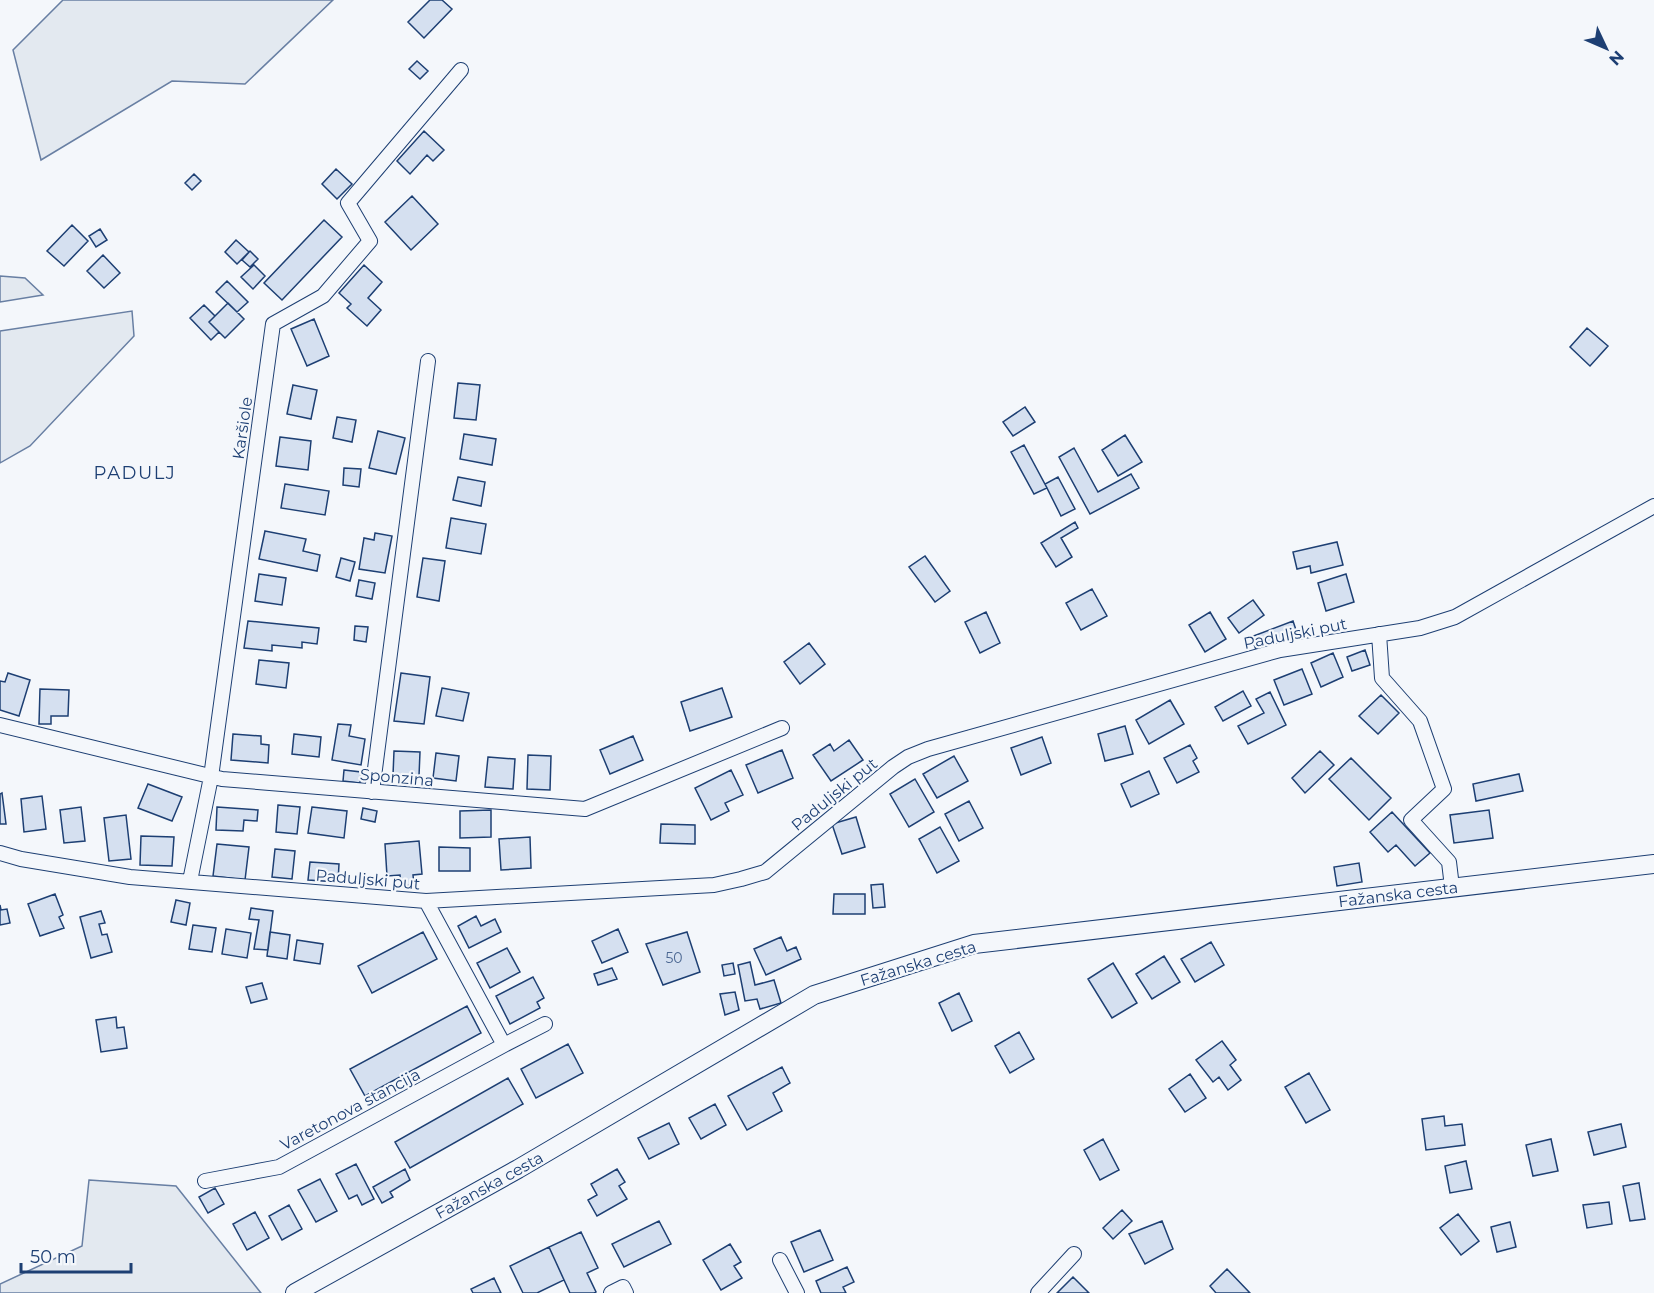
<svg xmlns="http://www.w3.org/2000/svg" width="1654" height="1293" viewBox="0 0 1654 1293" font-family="Montserrat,sans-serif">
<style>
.green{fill:#e3e9f0;stroke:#687fa3;stroke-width:1.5}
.building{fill:#d5e0f0;stroke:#1d3f73;stroke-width:1.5}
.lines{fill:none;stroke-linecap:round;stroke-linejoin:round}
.street-casing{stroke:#1d3f73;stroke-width:16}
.secondary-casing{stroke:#1d3f73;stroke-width:20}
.street{stroke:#f4f7fb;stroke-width:14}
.secondary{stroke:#f4f7fb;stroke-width:18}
.labels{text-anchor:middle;stroke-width:4.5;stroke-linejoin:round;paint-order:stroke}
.number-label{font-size:14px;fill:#4b6792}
.street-label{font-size:16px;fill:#1d3f73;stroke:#f4f7fb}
.neighbourhood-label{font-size:18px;letter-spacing:1.5px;fill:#1d3f73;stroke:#f4f7fb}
</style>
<rect width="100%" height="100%" fill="#f4f7fb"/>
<!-- green -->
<path class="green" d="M63 0H333L245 84 172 81 41 160 13 50Z
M0 276 25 278 43 295 0 302Z
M132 311 134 336 30 446 0 463V331Z
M89 1180 176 1186 261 1293H0V1284L82 1246Z"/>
<!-- building -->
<path class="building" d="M430 0H442L452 9 424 38 408 22Z
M417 61 428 71 420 79 409 69Z
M424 131 444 150 433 161 427 155 410 174 397 161Z
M336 169 352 184 337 199 322 184Z
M194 174 201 181 192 190 185 183Z
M412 196 438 224 411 250 385 222Z
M324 220 342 237 282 300 264 283Z
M72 225 88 241 64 266 47 251Z
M100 229 107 240 96 247 89 236Z
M236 240 249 252 237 264 225 252Z
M250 251 258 259 250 267 242 260Z
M103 255 120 273 104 288 87 271Z
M254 265 265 276 253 289 241 277Z
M364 265 382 282 368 298 381 310 367 326 347 308 351 304 339 293Z
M227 281 248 302 237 312 216 292Z
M228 303 244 319 225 338 209 322Z
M204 305 215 316 209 322 219 332 211 340 190 318Z
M314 319 329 356 307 366 291 329Z
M1587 328 1608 346 1590 366 1570 347Z
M458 383 480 385 476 420 454 418Z
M293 385 317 390 311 419 287 414Z
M1025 407 1035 422 1013 436 1003 422Z
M337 417 356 420 352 442 333 438Z
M378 431 405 438 396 474 369 468Z
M464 434 496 439 492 465 460 459Z
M1125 435 1142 462 1118 476 1102 450Z
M280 437 311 441 308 470 276 466Z
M1024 445 1047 488 1034 494 1011 452Z
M1074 448 1098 492 1131 474 1139 488 1090 514 1059 457Z
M344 468 361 469 359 487 343 485Z
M458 477 485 482 481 506 453 500Z
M1058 477 1075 509 1061 516 1045 484Z
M285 484 329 491 325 515 281 508Z
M451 518 486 524 481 554 446 548Z
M1075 522 1078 528 1061 538 1072 557 1056 567 1041 543Z
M265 531 306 539 303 551 320 555 317 571 259 559Z
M375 533 392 536 385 573 359 569 364 538 374 540Z
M1337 542 1343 565 1311 573 1310 566 1297 569 1293 552Z
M925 556 950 591 935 602 909 567Z
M341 558 355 562 350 581 336 577Z
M423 558 445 561 439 601 417 597Z
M259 574 286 578 282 605 255 601Z
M1346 574 1354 602 1326 611 1318 583Z
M359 580 375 583 372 599 356 596Z
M1092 589 1107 616 1081 630 1066 603Z
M1253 600 1264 615 1239 633 1228 618Z
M986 612 1000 643 980 653 965 622Z
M1210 612 1226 639 1205 652 1189 625Z
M248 621 319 628 317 644 302 642V648L272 645V651L244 648Z
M1293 621 1298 636 1257 652 1251 637Z
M355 626 368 627 366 642 354 640Z
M809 643 825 664 800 684 784 662Z
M1365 650 1370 665 1352 671 1347 657Z
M1333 653 1343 677 1321 687 1311 663Z
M259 660 289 663 286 688 256 684Z
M1302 669 1312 694 1284 705 1274 680Z
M8 673 30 680 19 716 0 710V681L5 682Z
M401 673 430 677 424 724 394 721Z
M442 688 469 693 463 721 436 716Z
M722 688 732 717 690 731 681 702Z
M40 689 69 690 68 716H51V724H39Z
M1243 691 1251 706 1223 721 1215 707Z
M1270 692 1286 725 1248 744 1238 726 1264 713 1256 699Z
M1381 695 1399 713 1378 734 1359 716Z
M1170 700 1184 724 1149 744 1136 720Z
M338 724 351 725 349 736 365 739 361 765 332 760Z
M1125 726 1133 754 1105 761 1098 734Z
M233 734 261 736V744L269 745 268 763 231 760Z
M294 734 321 737 319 757 292 754Z
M633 736 643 760 610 774 600 750Z
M1042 737 1051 763 1021 775 1011 748Z
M849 740 863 760 831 781 813 755 830 744 834 751Z
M1190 745 1197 758 1193 761 1199 772 1177 783 1164 758Z
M782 750 793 778 758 793 746 765Z
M394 751 420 752 419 776 393 775Z
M1320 751 1334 765 1305 793 1292 778Z
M436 753 459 756 456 781 433 778Z
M528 755 551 756 550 790 527 789Z
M954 756 968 781 937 798 923 774Z
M488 757 515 759 513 789 485 787Z
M1351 758 1391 798 1369 820 1329 779Z
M344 770 361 772 360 783 343 781Z
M731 770 743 795 725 803 729 811 711 820 695 788Z
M1149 771 1159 794 1131 807 1121 784Z
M1519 774 1523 791 1476 801 1473 784Z
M915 779 934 812 909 827 890 794Z
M148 784 182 797 172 821 138 808Z
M2 793 6 824H0V794Z
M42 796 46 829 24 832 21 799Z
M969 801 983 828 959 841 945 814Z
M278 805 300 807 297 834 276 832Z
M81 807 85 841 64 843 60 810Z
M217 807 258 810 257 821 244 820 243 831 216 830Z
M312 807 347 811 344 838 308 833Z
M363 808 377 811 375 822 361 819Z
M491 810V837L460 838V811Z
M1489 810 1493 838 1454 843 1450 815Z
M1392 812 1430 853 1415 866 1396 845 1388 852 1370 832Z
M126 815 131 859 109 861 104 818Z
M856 817 865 847 842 854 832 824Z
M661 824 695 825V844L660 843Z
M940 827 959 861 937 873 919 839Z
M141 836 174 837 172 866 140 865Z
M530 837 531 868 501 870 499 839Z
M419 841 422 874 413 875 414 885 401 886 400 875 387 876 385 844Z
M217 844 249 847 245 880 213 876Z
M439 847 470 848V871H439Z
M275 849 295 851 292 879 272 877Z
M310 862 339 864 338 882 308 880Z
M1359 863 1362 882 1337 886 1334 867Z
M883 884 885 907 873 908 871 885Z
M55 894 63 915 59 917 64 928 40 936 28 904Z
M834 894H865V914H833Z
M176 900 190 903 186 925 171 922Z
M0 905 1 910 7 909 10 923 0 925Z
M251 908 273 911 268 950 254 949 259 920 249 919Z
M101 911 105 923 99 924 102 935 107 934 112 952 91 958 80 917Z
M476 916 481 926 495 919 501 932 469 948 458 926Z
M193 925 216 928 212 952 189 949Z
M226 929 251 933 247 958 222 954Z
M618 929 628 952 602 963 592 941Z
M270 932 290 935 287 959 267 956Z
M423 932 437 959 372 993 358 966Z
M687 932 700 972 663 985 646 944Z
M781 937 787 951 796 947 801 959 766 975 754 949Z
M297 940 323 944 320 964 294 960Z
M1211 942 1224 965 1195 982 1181 959Z
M507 948 520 972 490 988 477 963Z
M1164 956 1180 982 1152 999 1136 974Z
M750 962 755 985 774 980 781 1003 760 1009 757 999 745 1001 738 965Z
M733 963 735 974 724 976 722 965Z
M1113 963 1137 1003 1112 1018 1088 979Z
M612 968 617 979 598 985 594 974Z
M533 977 544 998 537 1002 540 1008 510 1024 496 996Z
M262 983 267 999 251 1003 246 987Z
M735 992 739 1010 725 1015 720 994Z
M959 993 972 1021 952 1031 939 1003Z
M467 1006 481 1033 365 1096 350 1069Z
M116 1017 117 1028 124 1027 127 1048 101 1052 96 1020Z
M1019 1032 1034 1059 1010 1073 995 1046Z
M1222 1041 1236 1060 1230 1065 1241 1080 1228 1090 1219 1077 1213 1082 1196 1060Z
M568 1044 583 1073 536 1098 521 1069Z
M782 1067 790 1083 773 1093 782 1111 747 1130 728 1096Z
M1309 1073 1330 1110 1306 1123 1285 1087Z
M1190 1074 1206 1098 1185 1112 1169 1089Z
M508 1078 523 1104 410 1168 395 1142Z
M715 1104 726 1125 701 1139 689 1118Z
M1444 1116 1445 1126 1462 1124 1465 1145 1426 1150 1422 1119Z
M669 1123 679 1144 649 1159 638 1138Z
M1621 1124 1626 1147 1594 1155 1588 1132Z
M1103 1139 1119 1170 1100 1180 1084 1150Z
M1551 1139 1558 1171 1533 1176 1526 1145Z
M1466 1161 1472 1189 1450 1193 1445 1166Z
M356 1164 374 1199 362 1205 357 1195 349 1199 336 1174Z
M405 1169 410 1180 390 1192 393 1197 382 1203 373 1187Z
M617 1169 625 1182 619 1186 627 1199 597 1216 588 1200 597 1195 591 1184Z
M320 1179 337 1211 316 1222 298 1190Z
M1639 1183 1645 1219 1630 1221 1623 1186Z
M215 1188 224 1204 208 1213 199 1197Z
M1609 1202 1612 1224 1587 1228 1583 1205Z
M289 1205 302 1229 282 1240 269 1216Z
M1122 1210 1132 1221 1113 1239 1103 1228Z
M255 1212 269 1238 247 1250 233 1224Z
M1458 1214 1479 1241 1461 1255 1440 1228Z
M659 1221 671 1244 624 1267 612 1244Z
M1162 1221 1173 1249 1145 1264 1129 1234Z
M1510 1222 1516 1247 1497 1252 1491 1227Z
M820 1230 833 1260 804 1272 791 1242Z
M581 1232 598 1268 587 1273 596 1292 594 1293H570L549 1247Z
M730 1244 741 1262 734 1266 742 1278 721 1290 703 1260Z
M549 1247 564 1280 537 1293H523L510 1266Z
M847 1267 854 1282 843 1287 846 1293H821L816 1281Z
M1227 1269 1250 1293H1216L1210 1286Z
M1073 1277 1089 1293H1057Z
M494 1278 501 1293H473L471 1289Z"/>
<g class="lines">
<!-- street casing -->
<g class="street-casing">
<path id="street" d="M1379 634 1382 678 1420 721 1444 789 1411 820 1449 862 1452 887
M0 725 222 779 585 809 782 728
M372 792 428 361
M0 853 21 859 130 877 426 901 714 885 741 879 765 872 893 767 908 757 928 749 1280 650 1420 628 1455 617 1654 506
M190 881 211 777 273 324 323 296 370 241 348 203 461 70
M426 901 504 1045 545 1024
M205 1181 279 1167 504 1045
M780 1260 797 1293
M611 1293 623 1287 626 1293
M1038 1293 1074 1254"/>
</g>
<!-- secondary casing -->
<g class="secondary-casing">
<path id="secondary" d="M295 1293 518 1169 814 995 974 944 1654 864"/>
</g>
<!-- street -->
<use href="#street" class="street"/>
<!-- secondary -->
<use href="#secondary" class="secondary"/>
</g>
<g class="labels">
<!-- number labels -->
<g class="number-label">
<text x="674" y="963">50</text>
</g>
<!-- street labels -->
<g class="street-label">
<text transform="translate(242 428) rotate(-82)" y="6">Karšiole</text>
<text transform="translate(1295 633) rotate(-11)" y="6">Paduljski put</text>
<text transform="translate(397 777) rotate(5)" y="6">Sponzina</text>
<text transform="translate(834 794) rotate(-39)" y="6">Paduljski put</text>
<text transform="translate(368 879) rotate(5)" y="6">Paduljski put</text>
<text transform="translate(1398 894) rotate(-7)" y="6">Fažanska cesta</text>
<text transform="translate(918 963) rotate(-17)" y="6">Fažanska cesta</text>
<text transform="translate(350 1109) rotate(-28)" y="6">Varetonova stancija</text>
<text transform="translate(489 1185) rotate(-29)" y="6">Fažanska cesta</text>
</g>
<!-- neighbourhood labels -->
<g class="neighbourhood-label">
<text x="135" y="479">PADULJ</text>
</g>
</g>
<!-- north arrow -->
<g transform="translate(1606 48) rotate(134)" stroke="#f4f7fb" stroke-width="4.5" paint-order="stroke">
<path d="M0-4.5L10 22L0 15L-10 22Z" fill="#1d3f73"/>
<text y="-9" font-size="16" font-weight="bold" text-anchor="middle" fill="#1d3f73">N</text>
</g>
<!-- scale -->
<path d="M21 1263v9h110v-9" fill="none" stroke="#1d3f73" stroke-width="3"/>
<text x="30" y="1263" font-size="18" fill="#1d3f73" stroke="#f4f7fb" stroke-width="4.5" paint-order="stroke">50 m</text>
</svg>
